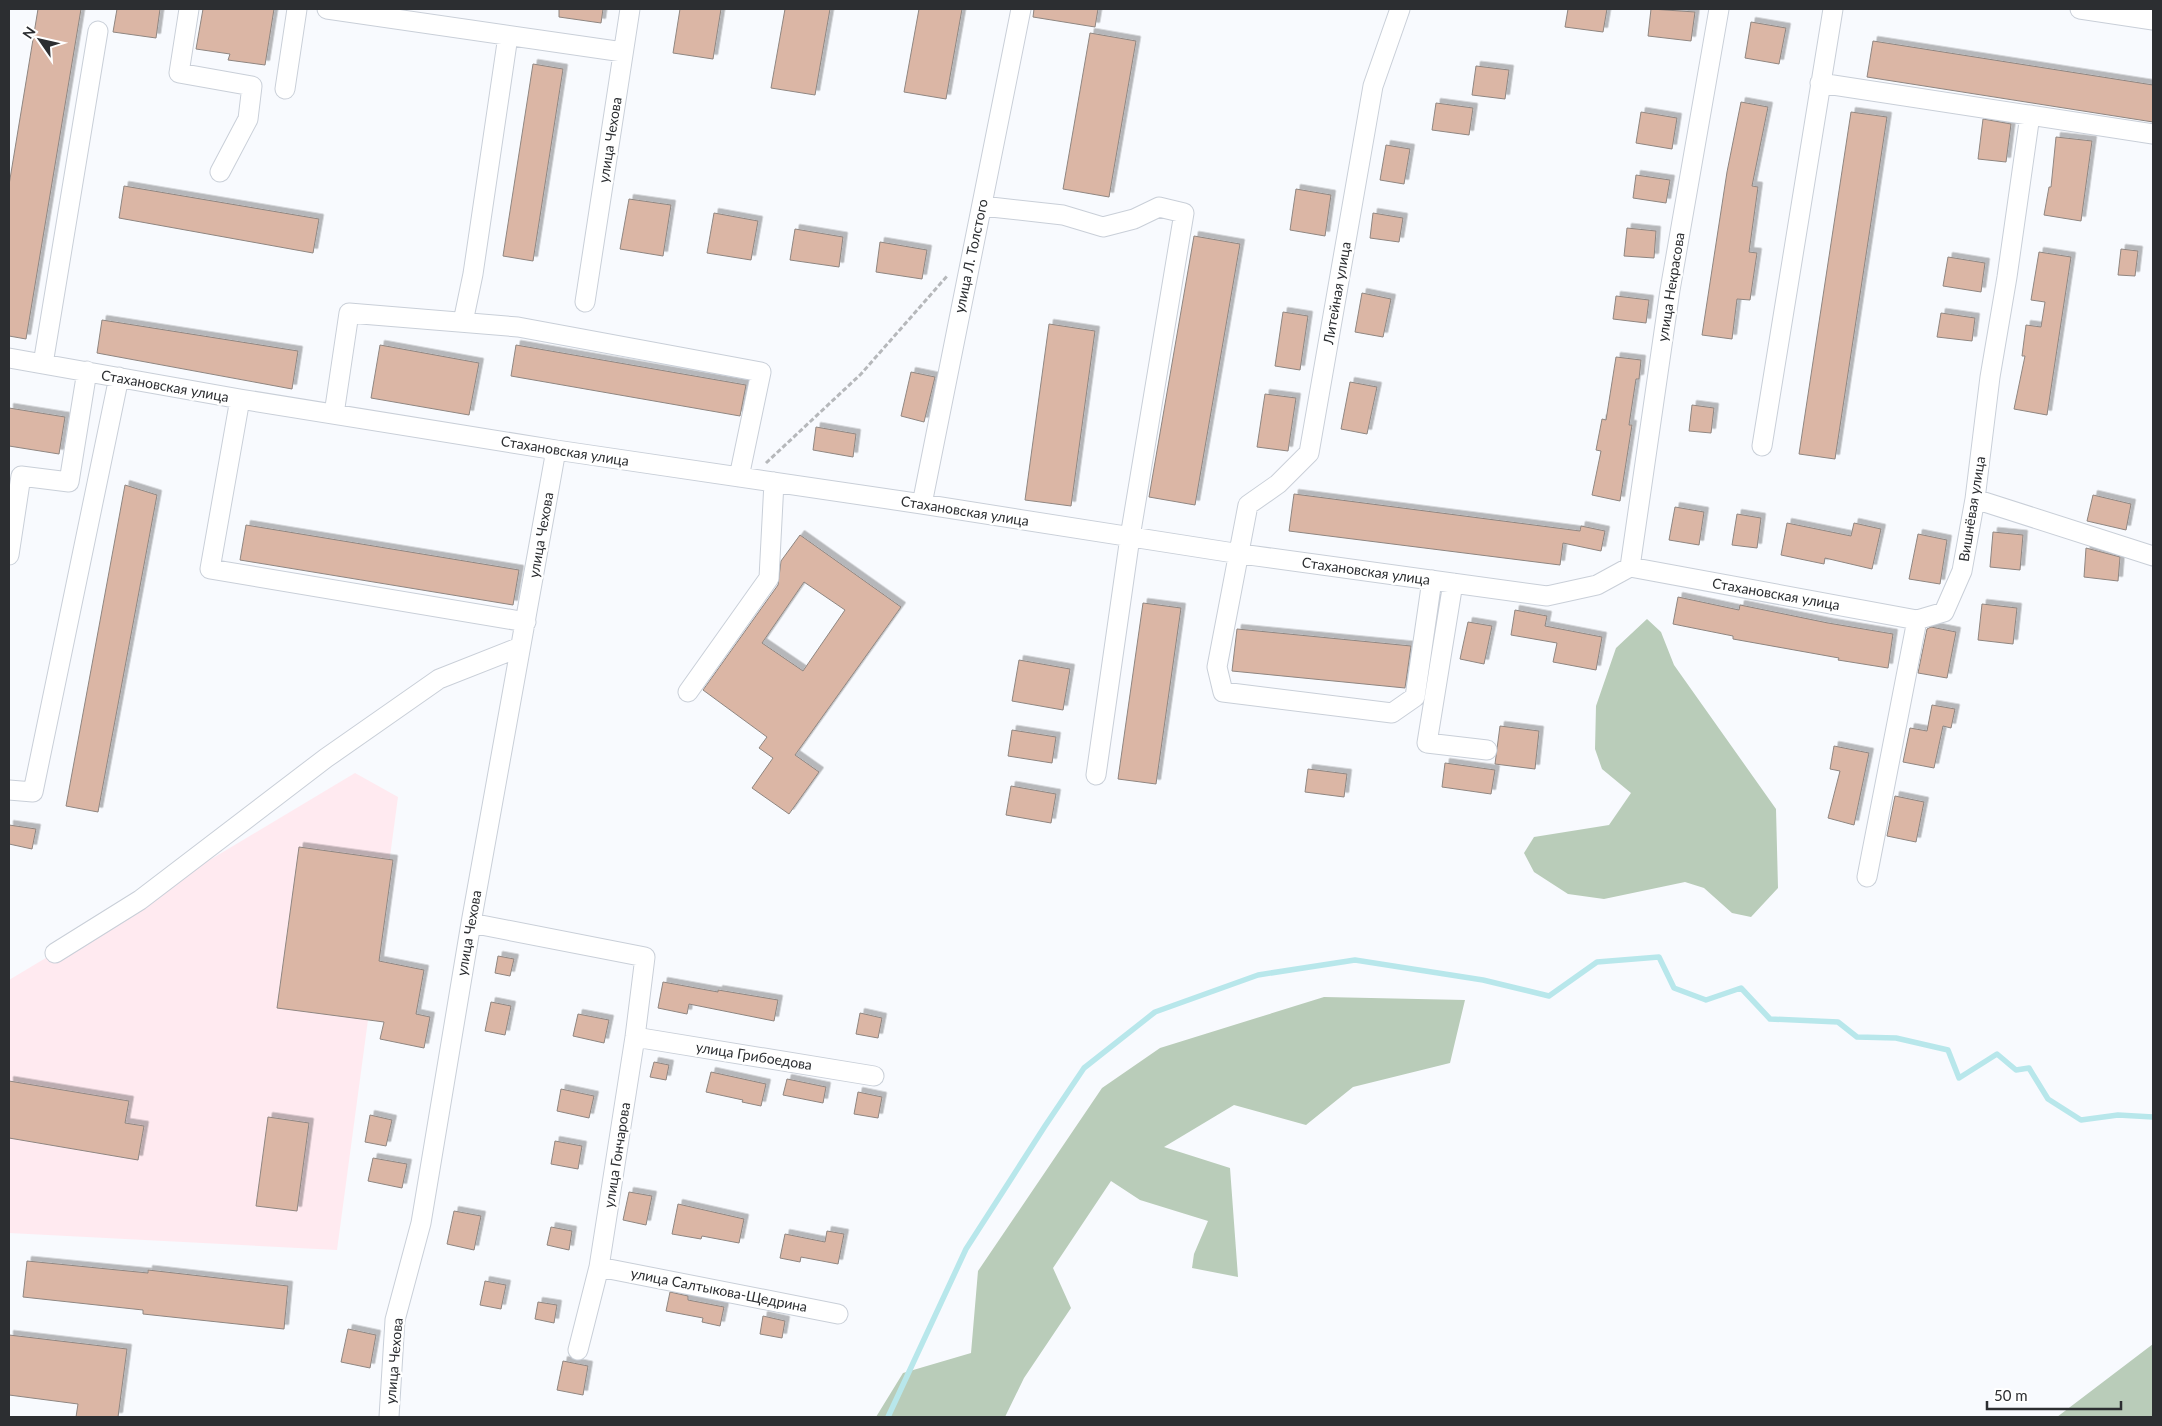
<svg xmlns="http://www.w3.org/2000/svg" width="2162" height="1426" viewBox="0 0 2162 1426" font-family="Lato,sans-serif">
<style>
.commercial{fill:#ffeaf0}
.green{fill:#b9ccb9}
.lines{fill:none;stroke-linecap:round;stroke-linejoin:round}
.stream{stroke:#b8e7eb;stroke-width:5.5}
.building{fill:#dbb6a5;stroke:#8f8681;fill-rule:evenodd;filter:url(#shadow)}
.minor-casing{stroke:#c9cfd8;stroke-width:21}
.path{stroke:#b6b8bb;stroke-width:3;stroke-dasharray:5 2.5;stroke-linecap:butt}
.minor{stroke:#fff;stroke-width:19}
.labels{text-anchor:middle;stroke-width:5;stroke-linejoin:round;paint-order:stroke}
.street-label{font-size:14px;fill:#2c2e31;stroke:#fff}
</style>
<defs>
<filter id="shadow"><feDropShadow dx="4.5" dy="-4.5" stdDeviation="0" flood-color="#0004"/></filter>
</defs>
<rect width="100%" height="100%" fill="#f8fafe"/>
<!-- commercial -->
<path class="commercial" d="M355 773 398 797 337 1250 9 1233V980Z"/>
<!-- green -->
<path class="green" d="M1647 619 1661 632 1674 665 1776 809 1778 888 1751 917 1732 913 1704 888 1685 882 1604 899 1568 894 1534 872 1524 853 1534 837 1609 825 1631 793 1602 769 1595 749 1596 706 1616 648Z
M1324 997 1465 1000 1450 1063 1353 1087 1306 1125 1234 1105 1164 1147 1230 1168 1238 1277 1192 1268 1194 1254 1208 1221 1140 1200 1111 1181 1053 1268 1071 1308 1024 1378 1005 1417H876L903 1373 971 1353 978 1271 1102 1088 1160 1048Z
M2153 1344V1417H2057Z"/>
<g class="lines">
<!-- stream -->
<path class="stream" d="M888 1417 966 1249 1045 1126 1084 1068 1155 1012 1258 975 1355 960 1483 980 1549 996 1597 962 1659 957 1674 988 1706 1000 1741 988 1770 1019 1838 1022 1857 1037 1896 1038 1948 1050 1959 1078 1997 1054 2016 1070 2029 1068 2048 1099 2081 1120 2118 1115 2153 1117"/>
</g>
<!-- building -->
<path class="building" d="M38 9H81L26 339 9 336V185Z
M117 9H160L156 38 113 32Z
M203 9H274L265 65 228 60 230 54 196 49Z
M559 9H603L601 23 559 17Z
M680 9H721L713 59 673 53Z
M785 9H830L815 95 771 88Z
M919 9H962L946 99 904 92Z
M1034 9H1098L1095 27 1033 17Z
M1568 9H1607L1603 32 1565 27Z
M1651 9 1695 12 1691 41 1648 36Z
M1751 22 1786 28 1779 64 1745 58Z
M1090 33 1136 41 1109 197 1063 189Z
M1873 41 2153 85V122L1867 77Z
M533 64 563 69 533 261 503 256Z
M1476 66 1509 70 1505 99 1472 95Z
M1741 102 1768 107 1752 186 1758 187 1749 252 1757 253 1750 300 1737 299 1732 339 1702 335 1727 172Z
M1436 103 1473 108 1469 135 1432 130Z
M1641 112 1677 118 1672 149 1636 143Z
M1851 112 1887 117 1835 459 1799 454Z
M1983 119 2011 124 2006 162 1978 159Z
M2056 137 2092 141 2081 221 2044 215 2049 187H2051Z
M1386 145 1410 149 1404 184 1380 180Z
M1636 175 1670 180 1666 203 1633 198Z
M124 186 319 219 313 253 119 218Z
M1296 189 1331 195 1325 236 1290 230Z
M629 199 671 205 663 256 620 249Z
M714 213 758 221 751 260 707 253Z
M1373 213 1403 218 1399 242 1370 238Z
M1627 228 1656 231 1654 258 1624 256Z
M795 229 843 237 839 267 790 260Z
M1194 236 1240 244 1195 505 1149 497Z
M880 242 927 250 922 279 876 272Z
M2121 249 2138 251 2135 276 2118 275Z
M2039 252 2071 257 2047 415 2014 409 2025 356H2022L2026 325 2041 327 2045 302 2031 300Z
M1948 257 1985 263 1981 292 1943 286Z
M1362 293 1391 299 1383 337 1355 332Z
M1616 296 1649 300 1646 323 1613 319Z
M1283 312 1308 316 1300 370 1275 366Z
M1941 313 1975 318 1972 341 1937 337Z
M102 320 298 351 292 389 97 353Z
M1049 324 1095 331 1071 506 1025 500Z
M380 345 479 363 469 415 371 398Z
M516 345 746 385 740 416 511 376Z
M1616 357 1641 360 1639 379H1636L1629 425H1632L1620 501 1592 495 1601 451 1596 450 1602 419 1606 420Z
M911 372 935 377 924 422 901 416Z
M1350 382 1377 387 1367 434 1341 429Z
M1265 394 1296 398 1288 451 1257 447Z
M1692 405 1714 408 1711 433 1689 431Z
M9 408 65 417 59 454 9 446Z
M816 427 856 434 853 457 813 450Z
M125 485 157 495 98 812 66 806Z
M1294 494 1580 531 1581 526 1605 531 1601 551 1563 543 1560 565 1289 531Z
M2093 495 2131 504 2126 530 2087 521Z
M1675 507 1704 512 1699 545 1669 540Z
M1737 514 1761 518 1757 548 1732 545Z
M1787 523 1851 536 1854 523 1881 529 1872 569 1825 558 1824 564 1781 555Z
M246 525 519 570 513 605 240 560Z
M1993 532 2023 535 2020 570 1990 567Z
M1918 534 1947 540 1940 584 1909 579Z
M800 535 901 607 795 755 819 772 789 814 752 788 773 758 759 748 767 737 703 690 778 585 781 561ZM804 582 845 610 803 671 762 643Z
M2086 548 2120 557 2118 581 2084 577Z
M1678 597 1739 610 1740 605 1828 623 1893 634 1888 668 1838 660 1839 658 1733 639V636L1673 624Z
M1143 603 1181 608 1156 784 1118 779Z
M1982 604 2017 608 2013 644 1978 640Z
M1515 610 1547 616 1545 626 1602 637 1596 670 1553 662 1557 643 1511 635Z
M1468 622 1492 626 1484 664 1460 659Z
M1931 627 1956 632 1947 678 1918 673 1927 629Z
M1237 629 1411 646 1405 688 1232 671Z
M1019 660 1070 669 1063 710 1012 701Z
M1932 705 1955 709 1951 728 1943 726 1934 768 1903 762 1910 728 1927 731Z
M1500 726 1539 731 1535 769 1495 764Z
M1012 730 1056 737 1052 763 1008 756Z
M1834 746 1869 753 1854 825 1828 818 1840 771 1830 769Z
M1445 763 1495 770 1491 794 1442 787Z
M1308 769 1347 774 1344 797 1305 792Z
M1011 786 1056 794 1051 823 1006 815Z
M1895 796 1924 802 1916 842 1887 836Z
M9 825 36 829 32 849 9 844Z
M299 847 393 860 379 961 424 970 416 1014 430 1017 424 1048 380 1039 384 1022 277 1008Z
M498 956 514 959 510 976 495 973Z
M663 982 718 992V990L778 1000 774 1021 689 1004 687 1014 658 1008Z
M491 1002 511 1006 505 1035 485 1031Z
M860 1013 882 1018 878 1038 856 1034Z
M578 1014 609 1020 604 1043 573 1036Z
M654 1062 669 1065 666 1080 650 1077Z
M711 1072 766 1084 761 1106 742 1102 743 1100 706 1092Z
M787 1079 826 1087 823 1103 783 1095Z
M9 1081 129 1101 125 1123 144 1126 138 1160 9 1138Z
M561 1089 594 1096 589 1118 557 1111Z
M858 1092 882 1097 878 1118 854 1114Z
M370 1115 392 1120 386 1146 365 1142Z
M268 1117 309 1123 297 1211 256 1206Z
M555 1141 582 1146 578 1169 551 1164Z
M373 1158 407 1164 402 1188 368 1181Z
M629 1192 652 1196 646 1225 623 1220Z
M678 1204 744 1219 739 1243 702 1236 701 1239 672 1234Z
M454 1211 481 1216 474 1250 447 1244Z
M551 1227 572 1231 569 1250 547 1245Z
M827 1231 844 1234 838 1264 801 1257 800 1262 780 1258 785 1234 825 1242Z
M27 1261 148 1273V1270L288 1286 284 1329 143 1314V1310L23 1297Z
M485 1281 506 1285 501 1309 480 1305Z
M670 1292 688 1296V1300L724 1307 720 1326 702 1322 703 1318 666 1311Z
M538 1302 557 1305 554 1323 535 1319Z
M763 1316 785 1321 782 1338 760 1334Z
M348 1329 376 1335 370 1368 341 1362Z
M9 1335 127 1349 118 1417H76L78 1404 9 1395Z
M563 1361 588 1366 583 1395 557 1390Z"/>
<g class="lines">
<!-- minor casing -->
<g class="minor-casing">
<path id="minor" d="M189 9 179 73 252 86 248 119 220 172
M327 9 623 52
M1400 9 1373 86 1309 453 1278 484 1248 505 1217 667 1223 692 1392 713 1415 697 1432 580
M2080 9 2153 20
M1820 83 2153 134
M285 89 297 9
M982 206 1063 215 1103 227 1134 219 1159 207 1184 213 1130 537 1096 775
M585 302 630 9
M463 322 473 274 508 36
M9 358 240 399 556 450 922 504 1234 553 1547 596 1597 585 1630 567 1917 620
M43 364 98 31
M240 399 210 569 526 622
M334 414 349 313 518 327 761 372 739 477
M1762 446 1833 9
M1975 499 2153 556
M922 504 1021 9
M9 555 21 476 69 482 87 371
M1630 567 1670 290 1719 9
M1453 583 1427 743 1487 750
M688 692 769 578 774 482
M9 790 33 792 119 377
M1867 877 1917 620 1944 612 1962 571 1975 499 1990 377 2007 277 2030 115
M471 923 645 957 635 1037 599 1267 578 1350
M55 953 140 900 326 758 439 679 520 647
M635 1037 874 1076
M599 1267 838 1314
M389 1417 395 1320 421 1223 471 923 556 450"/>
</g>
<!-- path -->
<path class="path" d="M766 463 861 374 948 275"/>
<!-- minor -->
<use href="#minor" class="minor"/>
</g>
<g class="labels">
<!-- street labels -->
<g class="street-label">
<text transform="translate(610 140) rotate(-81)" y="5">улица Чехова</text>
<text transform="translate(971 256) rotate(-78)" y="5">улица Л. Толстого</text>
<text transform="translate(1671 287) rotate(-81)" y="5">улица Некрасова</text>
<text transform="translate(1337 293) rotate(-80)" y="5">Литейная улица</text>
<text transform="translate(165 386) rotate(10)" y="5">Стахановская улица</text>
<text transform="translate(565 451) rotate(9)" y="5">Стахановская улица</text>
<text transform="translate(1972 509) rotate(-81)" y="5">Вишнёвая улица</text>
<text transform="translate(965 511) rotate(9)" y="5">Стахановская улица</text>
<text transform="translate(541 535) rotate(-80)" y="5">улица Чехова</text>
<text transform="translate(1366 571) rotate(8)" y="5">Стахановская улица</text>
<text transform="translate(1776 594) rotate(10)" y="5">Стахановская улица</text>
<text transform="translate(469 933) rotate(-80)" y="5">улица Чехова</text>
<text transform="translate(754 1056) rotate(9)" y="5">улица Грибоедова</text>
<text transform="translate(617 1155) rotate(-81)" y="5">улица Гончарова</text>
<text transform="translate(719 1290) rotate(11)" y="5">улица Салтыкова-Щедрина</text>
<text transform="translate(394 1361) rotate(-85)" y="5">улица Чехова</text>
</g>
</g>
<!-- border -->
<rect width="2162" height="1426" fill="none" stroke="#2c2e31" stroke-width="20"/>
<!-- north arrow -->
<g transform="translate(40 40) rotate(304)" stroke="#ffffff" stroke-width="4" paint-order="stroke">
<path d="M0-4L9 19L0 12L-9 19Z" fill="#2c2e31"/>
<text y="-8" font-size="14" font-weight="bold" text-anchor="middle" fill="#2c2e31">N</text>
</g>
<!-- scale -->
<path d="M1987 1401v8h134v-8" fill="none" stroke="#2c2e31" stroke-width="2.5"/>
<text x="1994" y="1401" font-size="15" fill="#2c2e31" stroke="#ffffff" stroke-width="4" paint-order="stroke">50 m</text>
</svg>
